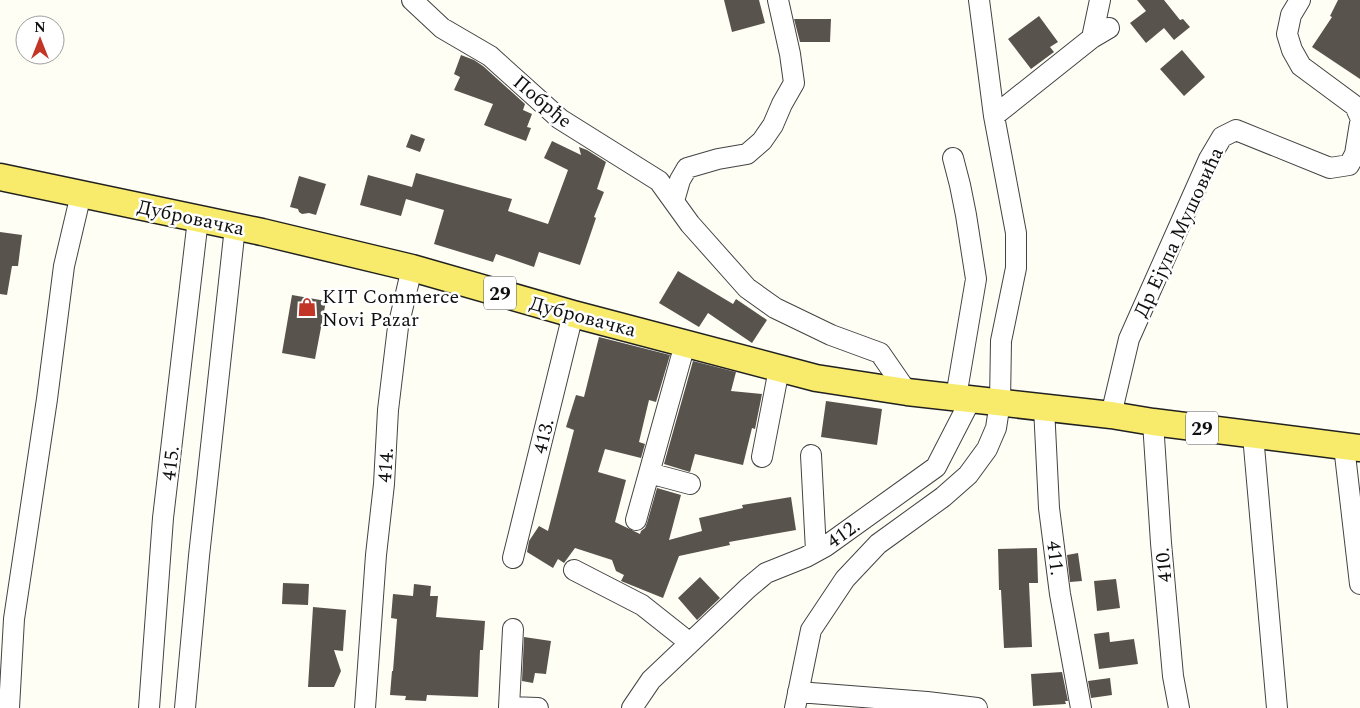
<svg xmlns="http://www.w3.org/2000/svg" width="1360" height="708" viewBox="0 0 1360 708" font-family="Spectral,serif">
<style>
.building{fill:#59534d}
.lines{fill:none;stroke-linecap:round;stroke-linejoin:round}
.minor-casing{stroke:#434343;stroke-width:22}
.major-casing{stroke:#212121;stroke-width:29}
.minor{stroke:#fff;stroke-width:20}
.major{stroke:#f8eb6b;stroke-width:26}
.labels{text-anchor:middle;stroke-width:5;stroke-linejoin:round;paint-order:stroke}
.shield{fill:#fff;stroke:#585858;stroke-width:1}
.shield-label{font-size:19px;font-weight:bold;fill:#101010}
.street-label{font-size:20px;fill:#101010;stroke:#fff}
.poi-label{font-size:20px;fill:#101010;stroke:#fff;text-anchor:start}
</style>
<rect width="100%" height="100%" fill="#fffef4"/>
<!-- building -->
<path class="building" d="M724 0H759L765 23 732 32Z
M1137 0H1164L1180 20 1183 19 1190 27 1174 40 1164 28 1146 43 1130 23 1146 11Z
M1338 0H1360V79L1312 47 1332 17 1330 16Z
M1039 16 1058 42 1050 47 1054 52 1031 69 1008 39Z
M794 19H831L830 42H800Z
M1182 50 1205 77 1184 96 1160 69Z
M461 55 474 60 483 66 525 104 523 110 532 114 527 127 531 128 526 141 484 125 493 104 454 90 460 77 454 74Z
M411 134 425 139 420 152 406 147Z
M552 141 581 155 579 147 587 150 606 162 597 189 604 192 594 217 596 218 580 265 539 252 534 267 496 254 493 262 434 244 444 210 406 199 401 216 360 205 368 175 412 187 416 173 512 199 508 211 548 224 568 170 544 158Z
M299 176 326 184 316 215 309 213 302 214 299 212 298 209 290 207Z
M0 232 22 235 18 266H12L7 295 0 294Z
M678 271 733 304 736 299 767 320 752 343 708 313 699 327 659 303Z
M292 295 326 301 315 359 282 353Z
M599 337 670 355 656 402 649 400 639 442 645 444 641 458 605 449 598 472 626 480 615 522 640 534 641 531 645 528 647 523 657 488 681 495 669 540 702 531 699 518 743 508 742 505 791 497 796 530 729 542 730 545 679 556 663 598 621 581 624 575 616 571 612 560 575 548 564 563 558 559 553 568 527 552 529 541 539 526 548 531 574 430 566 427 576 395 584 397Z
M693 361 736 372 731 391 762 394 755 429 752 428 743 465 695 454 690 472 664 464Z
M826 401 882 409 877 445 821 437Z
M1037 548 1038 583H1029L1032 647 1004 648 1001 590H999L998 549Z
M1078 553 1082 581 1070 582 1067 555Z
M700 577 720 598 697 620 678 598Z
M1116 579 1120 608 1097 611 1094 581Z
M283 583 309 584 308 605 282 604Z
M414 584 431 586 430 596H438L436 617 485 621 483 650H480L478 697 427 695 426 701 405 700 406 696 390 695 392 671H393L397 619 391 618 393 594 413 596Z
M313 607 346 610 343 651 334 650 341 671 334 687H308Z
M1109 632 1110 642 1134 639 1138 664 1099 669 1094 634Z
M524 637 551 641 546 674 535 673 533 683 522 681Z
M1062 672 1068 701H1065L1066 704 1033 706 1031 674Z
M1110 678 1112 695 1091 698 1088 681Z"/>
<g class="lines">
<!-- minor casing -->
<g class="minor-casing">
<path id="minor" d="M412 0 442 28 490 56 560 119 659 181 690 224 747 288 775 308 831 335 880 353 907 392
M1300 0 1291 15 1287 34 1292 50 1301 66 1355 106 1360 117
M1092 38 1100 0
M994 116 1092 38 1109 28
M953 158 960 185 966 215 976 279 956 397
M674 201 680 180 687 168 718 159 747 154 762 141 773 125 782 104 794 83 790 54 778 0
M1044 407 1049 508 1060 594 1081 708
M1111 415 1129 339 1209 159 1222 137 1236 130 1330 168 1349 165 1355 154 1360 123
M1153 422 1161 543 1173 676 1179 708
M1253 435 1277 708
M1344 446 1360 584
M811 455 816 551
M762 457 779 369
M649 473 690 484
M636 520 685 344
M513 558 573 314
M574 570 642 605 690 643
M513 629 509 707 538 708
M798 692 927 702 977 708
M9 708 14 619 47 399 64 266 81 194
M149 708 163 518 198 219
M185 708 199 556 235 227
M365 708 376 555 384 484 388 410 398 327 412 268
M632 708 651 680 748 588 766 573 806 557 826 546 936 467 971 399
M795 708 811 630 845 579 878 544 943 497 968 475 987 449 996 428 1000 402 1001 341 1016 268V233L994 116 979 0"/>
</g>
<!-- major casing -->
<g class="major-casing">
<path id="major" d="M0 177 262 232 412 268 573 314 816 378 907 392 1111 415 1153 422 1360 448"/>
</g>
<!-- minor -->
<use href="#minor" class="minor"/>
<!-- major -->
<use href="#major" class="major"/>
</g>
<!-- icons -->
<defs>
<g id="shop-bare" transform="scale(1.5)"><path d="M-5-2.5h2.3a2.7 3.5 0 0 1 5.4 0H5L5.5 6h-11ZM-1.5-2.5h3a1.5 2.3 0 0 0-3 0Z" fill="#c23627" stroke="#fff" stroke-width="2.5" paint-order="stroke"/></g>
</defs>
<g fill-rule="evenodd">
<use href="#shop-bare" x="307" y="307"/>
</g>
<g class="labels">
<!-- shield labels -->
<g class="shield">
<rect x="484" y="276.5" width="32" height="33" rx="4"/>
<rect x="1186" y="411.5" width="32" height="33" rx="4"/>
</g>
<g class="shield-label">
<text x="500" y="300">29</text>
<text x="1202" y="435">29</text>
</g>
<!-- street labels -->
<g class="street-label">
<text transform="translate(543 101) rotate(40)" y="7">Побрђе</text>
<text transform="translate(191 217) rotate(12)" y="7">Дубровачка</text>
<text transform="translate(1178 232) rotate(-65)" y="7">Др Ејупа Мушовића</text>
<text transform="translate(583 316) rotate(15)" y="7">Дубровачка</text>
<text transform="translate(543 436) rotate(-76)" y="7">413.</text>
<text transform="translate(170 463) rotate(-83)" y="7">415.</text>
<text transform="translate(385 465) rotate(-86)" y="7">414.</text>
<text transform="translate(843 533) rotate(-35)" y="7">412.</text>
<text transform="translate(1056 558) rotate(83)" y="7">411.</text>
<text transform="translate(1163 565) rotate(-95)" y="7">410.</text>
</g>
<!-- poi labels -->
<g class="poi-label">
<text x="322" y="303">KIT Commerce<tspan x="322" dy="23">Novi Pazar</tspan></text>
</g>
</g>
<!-- north arrow -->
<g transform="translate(40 40)"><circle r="24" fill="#ffffff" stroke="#9f9f9f"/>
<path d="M0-4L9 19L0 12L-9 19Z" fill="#c23627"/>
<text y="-8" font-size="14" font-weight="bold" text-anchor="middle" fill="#101010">N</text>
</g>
</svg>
